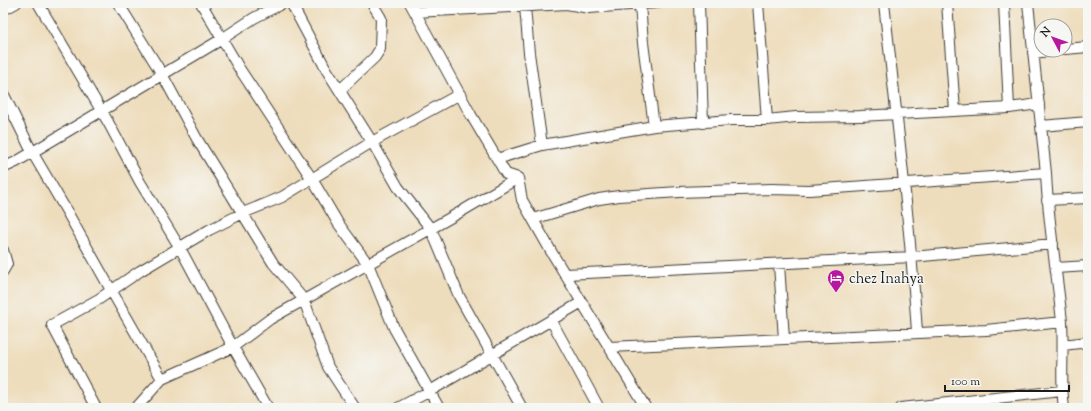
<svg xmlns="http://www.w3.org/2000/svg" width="1091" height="411" viewBox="0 0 1091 411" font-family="'Sorts Mill Goudy',serif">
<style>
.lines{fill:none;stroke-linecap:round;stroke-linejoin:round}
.minor-casing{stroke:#3c3934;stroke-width:12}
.minor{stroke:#fff;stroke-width:10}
.labels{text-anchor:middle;stroke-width:3;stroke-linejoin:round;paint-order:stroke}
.poi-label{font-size:15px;fill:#1c1c1c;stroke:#f6f6f2;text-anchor:start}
</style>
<rect width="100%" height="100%" fill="#f6f6f2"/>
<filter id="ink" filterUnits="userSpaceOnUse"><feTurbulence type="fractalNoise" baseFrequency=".025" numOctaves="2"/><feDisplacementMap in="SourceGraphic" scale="8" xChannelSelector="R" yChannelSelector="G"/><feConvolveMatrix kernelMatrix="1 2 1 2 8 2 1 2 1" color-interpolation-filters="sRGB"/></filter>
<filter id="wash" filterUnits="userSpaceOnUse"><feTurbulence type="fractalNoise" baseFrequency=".012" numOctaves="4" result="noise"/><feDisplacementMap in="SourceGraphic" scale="16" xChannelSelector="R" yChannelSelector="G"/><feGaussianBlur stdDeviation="0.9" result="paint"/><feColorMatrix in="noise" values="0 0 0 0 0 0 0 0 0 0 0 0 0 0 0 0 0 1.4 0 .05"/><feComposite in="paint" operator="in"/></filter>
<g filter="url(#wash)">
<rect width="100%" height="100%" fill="#eeddbc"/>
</g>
<g filter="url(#ink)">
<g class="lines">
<!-- minor casing -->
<g class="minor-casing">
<path id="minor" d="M38 3 108 122 140 182 180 248 233 347 268 408
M118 3 162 74 197 139 273 263 304 300 328 367 355 408
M201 3 239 68 312 179 338 223 368 264 394 328 439 408
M291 3 326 69 372 142 398 187 431 229 459 296 522 408
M410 3 471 115 506 174 518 178 522 200 552 253 646 408
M699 3 703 123
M758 3 767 120
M884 3C896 113 910 222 917 332
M947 3 955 111
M1004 3 1009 108
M1028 3 1046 173C1048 223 1057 272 1062 322 1064 351 1060 380 1064 408
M640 4 643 43 654 126
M525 7 529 53 542 145
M3 10 16 3
M415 12 567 4 589 8 656 3
M1065 49 1088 47
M1033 53 1058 50
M340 90 375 57 380 49 381 18 372 3
M3 93 32 152 66 210 111 290 162 379
M1041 126 1088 122
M497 159 542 145 654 126 731 120H767L796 117 860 116 1009 108 1039 104
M3 168 16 162 222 39 254 18 283 3
M1047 200 1088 198
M533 219 599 199 619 196 679 192 771 189 809 190 1046 173
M3 250 7 264 3 271
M779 264 784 339
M1056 268 1088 266
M566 274 912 257 1053 244
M551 320 599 408
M1063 345 1088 342
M609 347 986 330 1062 322
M96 408 52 325 99 299 140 271 209 230 243 213 282 197 372 142 460 94
M136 408 162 379 233 347 270 319 457 214 518 178
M398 408 430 391 582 302
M901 408 1062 391"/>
</g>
<!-- minor -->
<use href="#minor" class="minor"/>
</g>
</g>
<!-- icons -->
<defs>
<g id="hotel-pin" transform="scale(0.9)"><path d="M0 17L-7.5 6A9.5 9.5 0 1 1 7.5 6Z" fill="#b5179e" stroke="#f6f6f2"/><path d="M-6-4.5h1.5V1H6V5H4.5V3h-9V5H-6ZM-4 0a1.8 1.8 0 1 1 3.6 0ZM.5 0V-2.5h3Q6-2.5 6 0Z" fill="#fff"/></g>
</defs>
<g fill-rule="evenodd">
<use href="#hotel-pin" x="836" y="278"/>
</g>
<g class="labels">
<!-- poi labels -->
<g class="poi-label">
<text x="849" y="283">chez Inahya</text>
</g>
</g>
<!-- margin -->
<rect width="1091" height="411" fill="none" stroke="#f6f6f2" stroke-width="16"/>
<!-- north arrow -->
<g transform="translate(1053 38) rotate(311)"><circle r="19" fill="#f6f6f2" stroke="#9f9f9c"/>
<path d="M0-3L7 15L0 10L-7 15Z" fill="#b5179e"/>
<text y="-6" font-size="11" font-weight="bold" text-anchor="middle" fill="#1c1c1c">N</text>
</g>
<!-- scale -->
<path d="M945 385v6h124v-6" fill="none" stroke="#1c1c1c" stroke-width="2"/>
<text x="951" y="385" font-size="12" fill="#1c1c1c" stroke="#f6f6f2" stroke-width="3" paint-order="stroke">100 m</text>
</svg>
